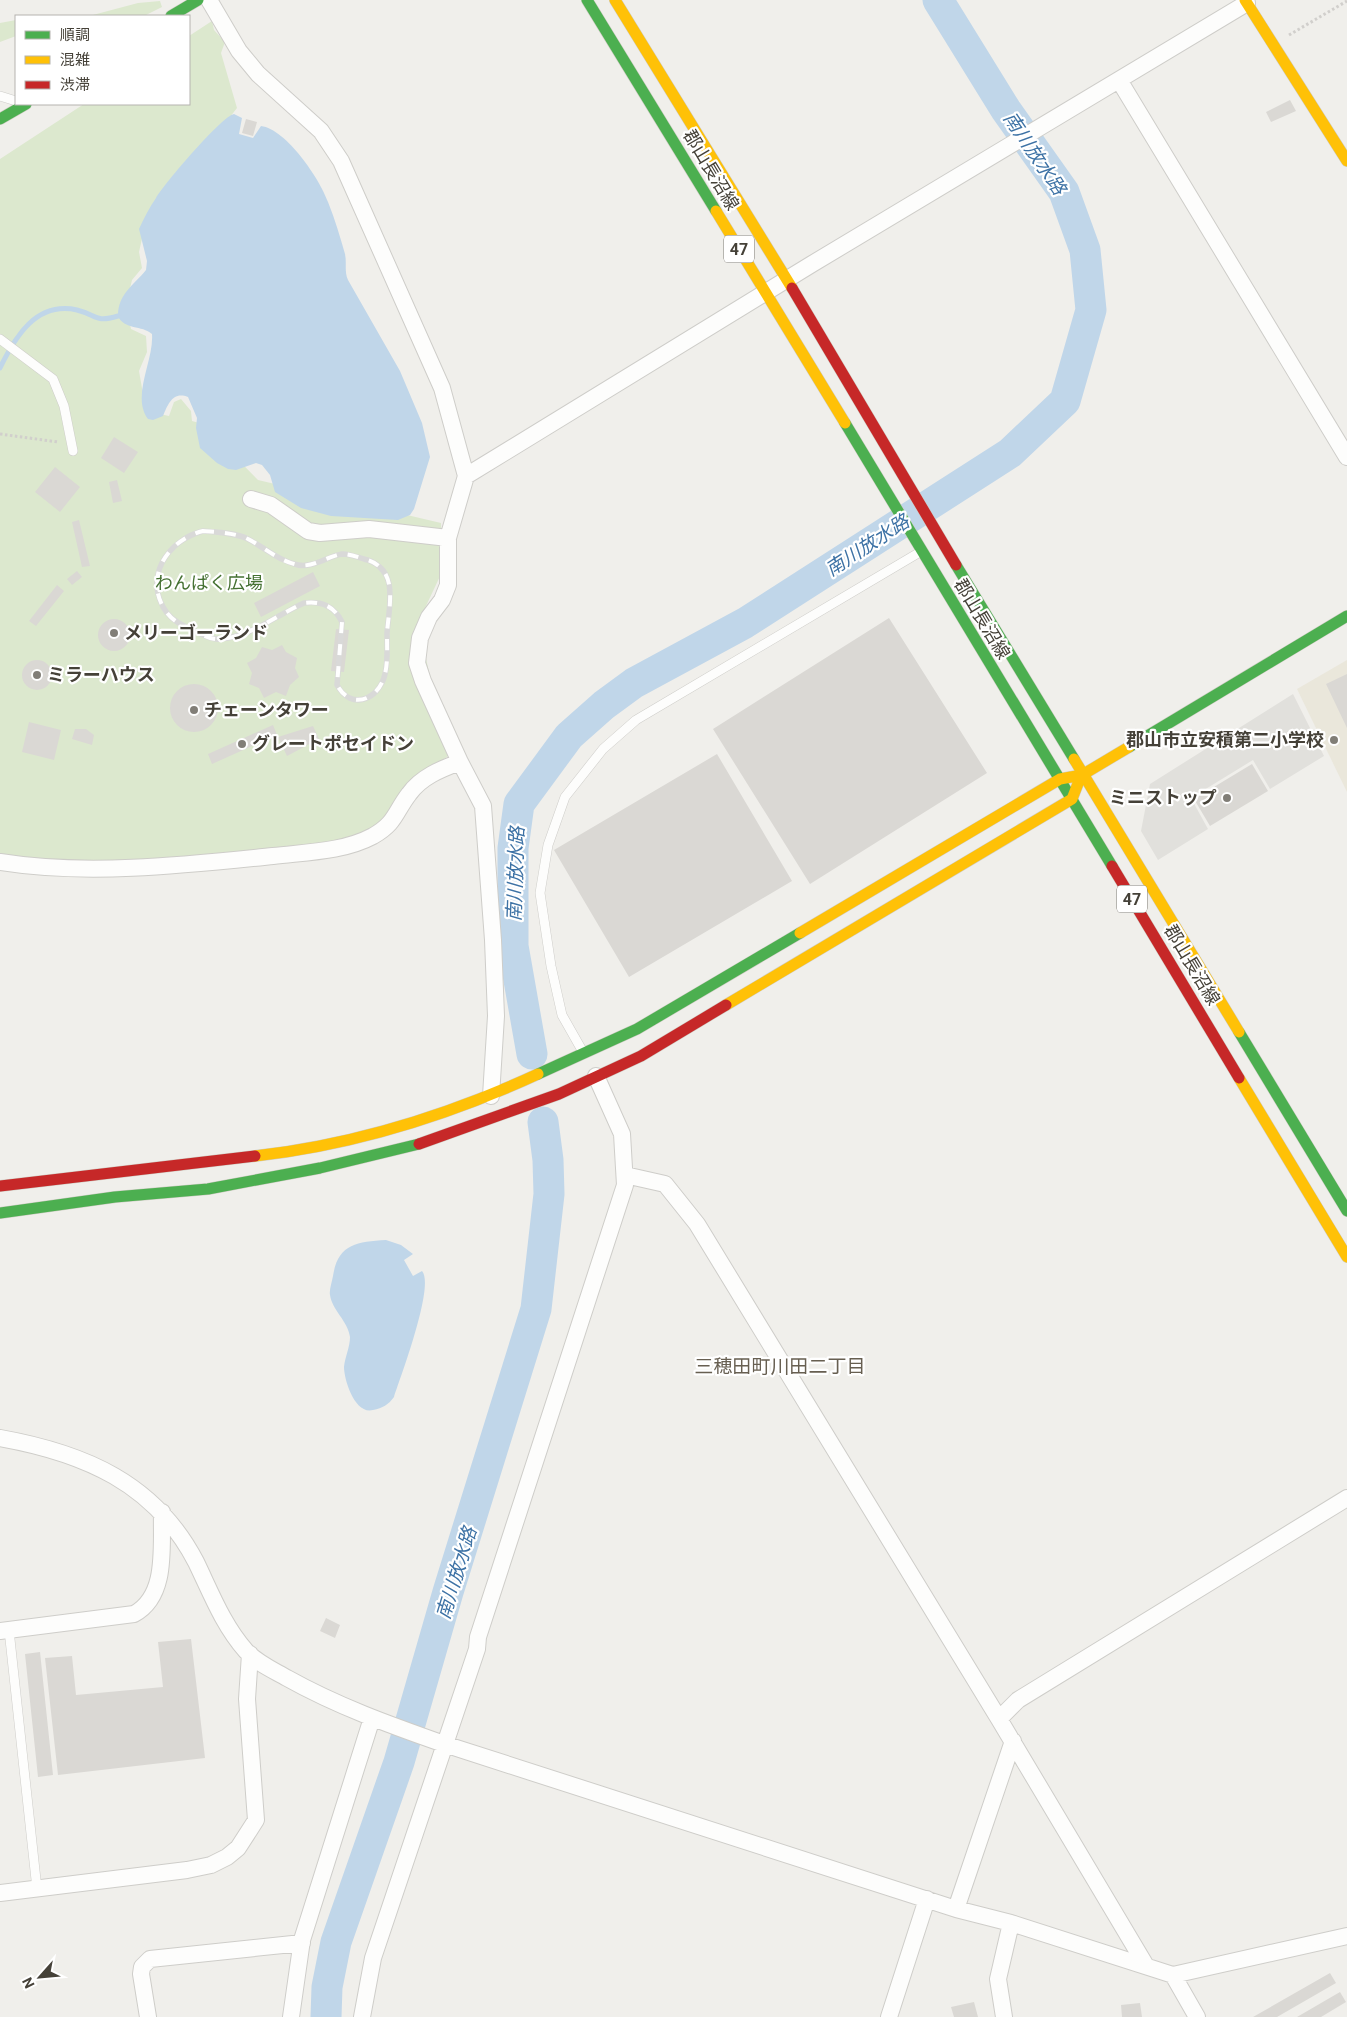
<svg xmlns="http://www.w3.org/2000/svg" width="1347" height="2017" viewBox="0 0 1347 2017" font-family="Roboto,'Noto Sans JP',sans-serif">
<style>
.education{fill:#eae7db}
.green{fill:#dce8ce}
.parking{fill:#e1e0dc}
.water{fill:#c0d6e9}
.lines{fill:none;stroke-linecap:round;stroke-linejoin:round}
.stream{stroke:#c0d6e9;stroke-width:5}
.river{stroke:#c0d6e9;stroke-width:31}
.building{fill:#dad8d4}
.lane-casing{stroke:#cecdc9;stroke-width:10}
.street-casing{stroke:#cecdc9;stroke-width:18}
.fast-casing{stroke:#ceccc3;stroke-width:12}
.slow-casing{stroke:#ceccc3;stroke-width:12}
.jam-casing{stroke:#ceccc3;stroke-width:12}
.path{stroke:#d1cfcc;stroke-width:3;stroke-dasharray:2.5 2.5;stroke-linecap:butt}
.lane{stroke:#fdfdfc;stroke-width:9}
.street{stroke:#fdfdfc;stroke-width:16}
.fast{stroke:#4caf50;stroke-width:11}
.slow{stroke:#ffc107;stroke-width:11}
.jam{stroke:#c62828;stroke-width:11}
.rail-casing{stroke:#d9d9d8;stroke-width:5.5}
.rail{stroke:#fff;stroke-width:4;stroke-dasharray:11;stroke-linecap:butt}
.poi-dot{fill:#817e77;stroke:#fff;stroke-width:2}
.labels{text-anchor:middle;stroke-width:4.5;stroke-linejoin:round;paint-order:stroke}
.shield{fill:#fff;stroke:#7d7a74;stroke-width:1}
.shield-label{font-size:16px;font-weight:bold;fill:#454138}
.street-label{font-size:18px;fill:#454138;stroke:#fff}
.park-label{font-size:18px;fill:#457132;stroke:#fff}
.poi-label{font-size:18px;font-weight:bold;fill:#454138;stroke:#fff;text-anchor:start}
.water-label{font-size:19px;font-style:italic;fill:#3d72a5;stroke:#fff}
.neighbourhood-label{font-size:19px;fill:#675f51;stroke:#fff}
</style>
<rect width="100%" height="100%" fill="#f0efeb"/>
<!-- education -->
<path class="education" d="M1347 660V792L1297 689Z"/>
<!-- green -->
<path class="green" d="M160 1 162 7 144 16H89L138 3Z
M16 20V36L0 42V23Z
M212 21 214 30 225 42 221 53 237 108 145 225 139 252 142 268 132 280 126 305 131 329 146 336 147 352 139 371 146 411 169 416 174 402 181 399 191 411 192 421 203 424 258 480 441 523 442 572 418 623 448 756 412 782 395 811 364 836 269 852 91 863 0 857V159L84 104H189V36Z"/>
<!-- parking -->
<path class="parking" d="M1293 694 1324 756 1270 789 1253 760 1191 798 1208 829 1158 860 1141 831 1150 784Z"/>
<!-- water -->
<path class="water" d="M234 114 242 118 239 134 253 138 261 126C286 129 320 179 328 202 335 219 340 237 345 254 347 263 344 271 348 280L400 371 422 423 430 457 414 509 410 515 398 520 331 516 301 508 275 492 270 475 262 465 256 463 236 470 228 469 217 463 200 448 196 428 197 418 188 397C173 391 168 404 163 416L153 420 148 419C131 396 154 361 152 334 142 325 124 330 118 316 118 294 133 286 146 270L147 261 139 229C144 218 149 208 156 198 164 184 222 116 234 114Z
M386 1240 401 1245 413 1254 404 1260 413 1276 422 1271C435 1285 401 1376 394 1397 388 1405 383 1408 373 1410 355 1415 344 1380 344 1367 345 1357 350 1347 350 1337 348 1321 332 1310 330 1295 329 1290 332 1282 333 1276 338 1244 356 1242 386 1240Z"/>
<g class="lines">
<!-- stream -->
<path class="stream" d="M0 368C15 337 36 301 77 310 97 315 94 323 118 316"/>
<!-- river -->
<path class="river" d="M532 1054 513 946V848L519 804 569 736 604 705 634 683 745 623 1010 453 1065 401 1091 310 1085 250 1064 192 1006 110 938 0
M326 2017 327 1987 336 1942 399 1762 448 1592 536 1309 549 1194 548 1160 543 1122"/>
</g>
<!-- building -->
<path class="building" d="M1290 100 1296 111 1271 122 1266 112Z
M246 119 257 122 253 136 242 133Z
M114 437 138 452 124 473 101 458Z
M55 467 80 487 60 512 35 492Z
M117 480 122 501 113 503 109 482Z
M79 520 90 566 82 567 72 522Z
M77 571 82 577 72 585 67 579Z
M313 572 320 586 261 617 254 603Z
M57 585 64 591 36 626 29 621Z
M889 618 987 773 810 884 713 729Z
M98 635a16 16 0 1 1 32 0a16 16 0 1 1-32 0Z
M336 629 349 630 344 672 331 671Z
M282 645 286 652 297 658 295 668 299 677 290 685 286 696 276 692 264 698 259 688 249 684 252 673 247 663 256 658 262 647 272 650Z
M22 675a15 15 0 1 1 30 0a15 15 0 1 1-30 0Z
M1347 674V728L1326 684Z
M170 708a24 24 0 1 1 48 0a24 24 0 1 1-48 0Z
M29 722 61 730 54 760 22 752Z
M273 725 277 735 212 764 208 754Z
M313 726 319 739 287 756 278 737Z
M75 729H86L94 735 92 745 72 739Z
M717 754 792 881 629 977 554 850Z
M1252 764 1268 791 1210 826 1194 799Z
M326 1618 340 1625 335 1638 320 1631Z
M191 1639 205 1758 58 1775 45 1658 72 1656 76 1695 163 1687 158 1642Z
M40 1652 53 1775 38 1777 25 1654Z
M1330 1973 1336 1983 1277 2017H1253Z
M1340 1992 1346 2002 1321 2017H1297Z
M974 2002 978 2017H954L951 2007Z
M1140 2003 1142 2017H1122L1121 2005Z"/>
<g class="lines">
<!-- lane casing -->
<g class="lane-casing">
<path id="lane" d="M0 96 16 101
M0 339 53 379 64 406 73 451
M583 1052 562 1015 551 966 540 893 548 845 565 797 603 749 636 720 920 552
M9 1630 37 1889"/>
</g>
<!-- street casing -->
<g class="street-casing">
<path id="street" d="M209 0 239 51 258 74 321 131 341 161 442 388 466 476 448 538V585L442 600 429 617 420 638 417 663 423 681 460 762
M1119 80 1347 457
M466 476 812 264 1247 3
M251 499 271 505 308 531 320 533 369 529 448 538
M0 862C86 876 186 865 273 856 306 852 343 852 373 836 396 823 395 812 409 794 421 777 441 769 460 762L483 806 493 940 496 1016 491 1096
M625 1175 665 1184 697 1224 999 1719 1145 1964
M0 1438C84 1453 155 1483 196 1562 211 1593 223 1625 246 1651 257 1663 273 1670 287 1678 337 1706 390 1725 444 1744L956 1909 1011 1923 1173 1975 1347 1936
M0 1631 134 1614C168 1596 161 1546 162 1512
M999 1719 1018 1700 1347 1498
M0 1893 187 1870 211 1865 227 1857 238 1848 256 1820 247 1699 250 1654
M956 1909 1013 1741
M1173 1975 1197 2017
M148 2017 141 1974 142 1967 150 1959 302 1943
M291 2017 302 1940 372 1718
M362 2017 373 1958 477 1649 478 1637 625 1185 622 1134 596 1076
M889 2017 927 1899
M1004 2017 998 1979 1011 1923"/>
</g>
<!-- fast casing -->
<g class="fast-casing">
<path id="fast" d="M587 0 716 211
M171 16 198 0
M0 119 26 104
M845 423 1112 866
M956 565 1074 759
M1129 747 1347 616
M1239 1032 1347 1211
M538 1074 637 1029 800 933
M0 1213 115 1197 208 1189 320 1168 419 1144"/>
</g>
<!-- slow casing -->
<g class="slow-casing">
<path id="slow" d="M615 0 792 288
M1245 0 1347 161
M716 211 845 423
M1074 759 1239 1032
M800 933 1060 779 1082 775 1129 747
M726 1005 1072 799 1079 781
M1239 1078 1347 1257
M255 1156C352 1145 449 1115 538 1074"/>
</g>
<!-- jam casing -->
<g class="jam-casing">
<path id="jam" d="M792 288 956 565
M1112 866 1239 1078
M419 1144 559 1094 641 1056 726 1005
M0 1186 255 1156"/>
</g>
<!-- path -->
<path class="path" d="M1289 35 1347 1
M0 434 58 442"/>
<!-- lane -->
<use href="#lane" class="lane"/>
<!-- street -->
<use href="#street" class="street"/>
<!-- fast -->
<use href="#fast" class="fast"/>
<!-- slow -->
<use href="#slow" class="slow"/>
<!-- jam -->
<use href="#jam" class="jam"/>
<!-- rail casing -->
<g class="rail-casing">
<path id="rail" d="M203 531C217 532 236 533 248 539 265 548 279 561 298 565 313 568 328 556 342 554 349 554 358 557 364 559 400 568 389 605 387 633 387 646 388 662 385 674 379 700 351 711 337 685L342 622C334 606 322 601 304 603 277 615 250 637 220 639 211 640 203 635 195 631 185 627 174 622 167 613 142 579 167 540 203 531Z"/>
</g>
<!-- rail -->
<use href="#rail" class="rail"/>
</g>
<!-- markers -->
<g class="poi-dot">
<circle cx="114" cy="633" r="5"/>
<circle cx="37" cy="675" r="5"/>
<circle cx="194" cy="710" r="5"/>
<circle cx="1334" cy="740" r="5"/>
<circle cx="242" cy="744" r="5"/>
<circle cx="1227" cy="798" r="5"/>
</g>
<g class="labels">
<!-- shield labels -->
<g class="shield">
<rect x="724" y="235.5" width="30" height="27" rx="4"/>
<rect x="1117" y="885.5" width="30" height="27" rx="4"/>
</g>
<g class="shield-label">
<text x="739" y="255">47</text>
<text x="1132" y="905">47</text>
</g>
<!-- street labels -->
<g class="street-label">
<text transform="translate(711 170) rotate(59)" y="6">郡山長沼線</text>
<text transform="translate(982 619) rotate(59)" y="6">郡山長沼線</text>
<text transform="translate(1192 965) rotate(59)" y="6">郡山長沼線</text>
</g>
<!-- park labels -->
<g class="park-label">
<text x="209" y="589">わんぱく広場</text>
</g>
<!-- poi labels -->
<g class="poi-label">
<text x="124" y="639">メリーゴーランド</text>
<text x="47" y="681">ミラーハウス</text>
<text x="204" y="716">チェーンタワー</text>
<text x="1324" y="746" text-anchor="end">郡山市立安積第二小学校</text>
<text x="252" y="750">グレートポセイドン</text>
<text x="1217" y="804" text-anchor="end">ミニストップ</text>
</g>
<!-- water labels -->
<g class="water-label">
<text transform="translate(1035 153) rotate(56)" y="7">南川放水路</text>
<text transform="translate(867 545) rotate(-33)" y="7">南川放水路</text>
<text transform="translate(515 874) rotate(-88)" y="7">南川放水路</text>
<text transform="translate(456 1573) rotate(-73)" y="7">南川放水路</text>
</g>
<!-- neighbourhood labels -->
<g class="neighbourhood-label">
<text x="780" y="1373">三穂田町川田二丁目</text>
</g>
</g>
<!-- legend -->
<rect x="15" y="15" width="175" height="90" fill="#ffffff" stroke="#b5b3af"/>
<rect x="25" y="31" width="25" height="8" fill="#4caf50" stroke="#b5b3af"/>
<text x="60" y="40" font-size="15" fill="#454138">順調</text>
<rect x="25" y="56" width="25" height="8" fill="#ffc107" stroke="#b5b3af"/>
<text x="60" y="65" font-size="15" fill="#454138">混雑</text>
<rect x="25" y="81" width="25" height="8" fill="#c62828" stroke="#b5b3af"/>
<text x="60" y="90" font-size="15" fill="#454138">渋滞</text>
<!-- north arrow -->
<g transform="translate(40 1977) rotate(243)" stroke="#ffffff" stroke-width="4" paint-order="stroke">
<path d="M0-4L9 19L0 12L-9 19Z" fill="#454138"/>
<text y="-8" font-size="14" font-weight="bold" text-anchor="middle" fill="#454138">N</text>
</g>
</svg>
